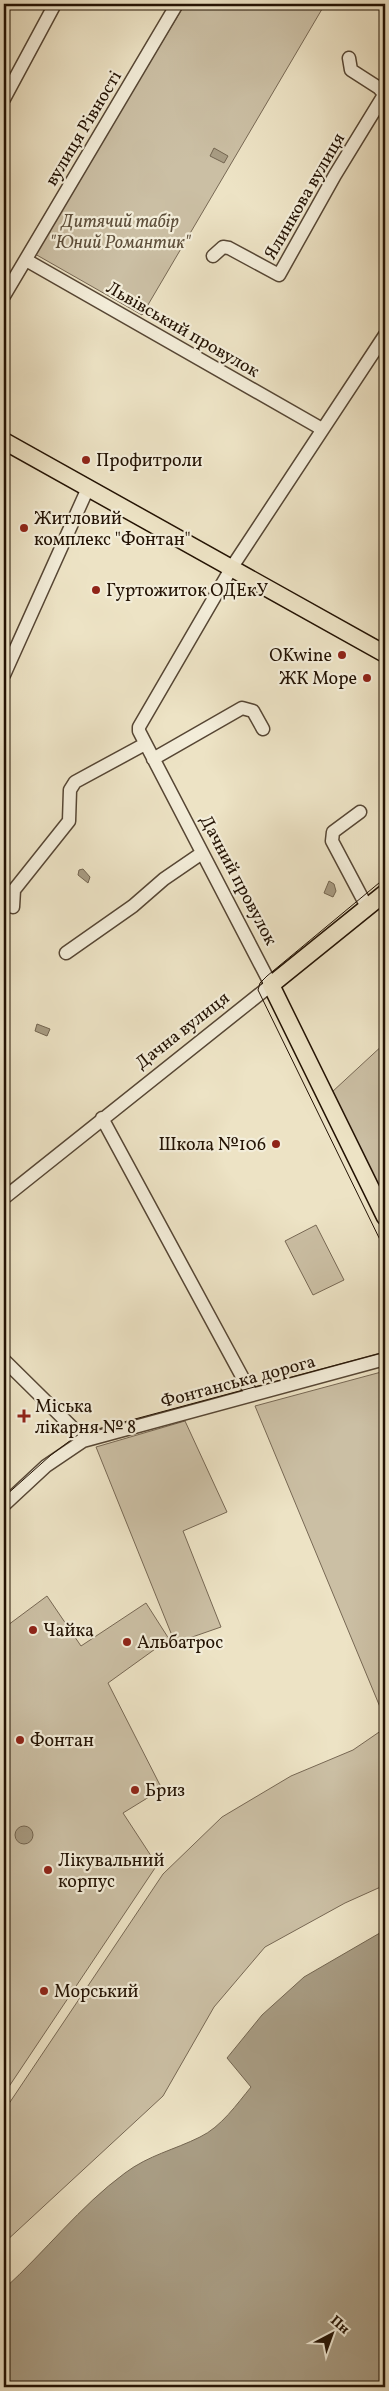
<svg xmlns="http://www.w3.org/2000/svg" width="389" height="2391" viewBox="0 0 389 2391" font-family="Vollkorn,serif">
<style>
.green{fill:#cbbfa4;stroke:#776854}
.water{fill:#a89c83;stroke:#736550}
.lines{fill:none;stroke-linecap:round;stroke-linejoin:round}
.minor-casing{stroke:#564634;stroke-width:15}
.major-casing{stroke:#231203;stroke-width:19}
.minor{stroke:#f3edd9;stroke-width:12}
.major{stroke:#ede3c5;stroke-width:16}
.tram{stroke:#231203;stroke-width:1}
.poi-dot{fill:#8f2418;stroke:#f3edd9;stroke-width:2}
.labels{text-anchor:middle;stroke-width:4.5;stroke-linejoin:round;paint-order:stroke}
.street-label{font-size:18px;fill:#231203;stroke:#f3edd9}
.park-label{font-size:18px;font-style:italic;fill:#5e4f3b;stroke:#f3edd9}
.poi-label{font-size:18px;fill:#231203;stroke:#f3edd9;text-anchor:start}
</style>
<rect width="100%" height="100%" fill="#ede3c5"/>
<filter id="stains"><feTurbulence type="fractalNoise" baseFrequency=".004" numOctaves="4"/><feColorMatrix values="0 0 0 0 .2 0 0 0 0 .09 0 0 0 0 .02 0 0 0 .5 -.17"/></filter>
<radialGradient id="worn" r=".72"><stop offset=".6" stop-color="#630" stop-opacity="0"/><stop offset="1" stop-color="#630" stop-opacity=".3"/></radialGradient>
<!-- green -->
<path class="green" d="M185 4H325L142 315 35 254Z
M385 1043V1198L332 1092Z
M316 1225 344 1280 313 1295 285 1241Z
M385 1371V1719L255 1406Z
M185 1421 227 1512 183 1531 221 1627 175 1643 96 1447Z
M47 1596 81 1646 146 1603 169 1639 108 1683 162 1789 123 1813 157 1865 4 2094V1628Z
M385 1728V1885L345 1903 265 1947 214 2007 163 2096 4 2243V2111L163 1874 222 1817 291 1776 353 1750Z"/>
<!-- water -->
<path class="water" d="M214 148 228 156 224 163 210 156Z
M83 869 90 877 88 883 78 875 79 870Z
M329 881 334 884 336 891 333 897 324 893Z
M37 1024 50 1029 47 1036 35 1031Z
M15 1835a9 9 0 1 1 18 0a9 9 0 1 1-18 0Z
M385 1930V2387H4V2289C45 2252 80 2206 125 2173 149 2155 174 2150 200 2137 221 2127 237 2104 251 2087L227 2058 262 2015 304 1977Z"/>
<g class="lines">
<!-- minor casing -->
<g class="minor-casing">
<path id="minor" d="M349 58 351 70 379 88 385 95
M4 99 55 4
M213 256 223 247 229 248 279 275 335 175 384 95
M26 260 322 429
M4 296 177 4
M4 675 88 488
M153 759 242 708 253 711 263 729
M360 812 333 832 332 841 367 907
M13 907 14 890 69 821 70 790 75 782 145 744
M66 953 133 906 164 879 202 853
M102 1118 252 1395
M4 1198 271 985 139 731V727L232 567 385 335
M4 1360 75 1430 83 1441
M4 1505 46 1466 83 1441 385 1359"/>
</g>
<!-- major casing -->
<g class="major-casing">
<path id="major" d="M4 441 385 654
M385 893 271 985 385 1217"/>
</g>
<!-- minor -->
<use href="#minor" class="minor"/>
<!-- major -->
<use href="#major" class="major"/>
<!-- tram -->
<path class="tram" d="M385 878 267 976 260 983 258 990 385 1250
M4 1497 51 1455 79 1434 385 1352"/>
</g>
<!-- markers -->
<g class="poi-dot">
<circle cx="86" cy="460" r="5"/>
<circle cx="24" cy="528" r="5"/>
<circle cx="96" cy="590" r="5"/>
<circle cx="342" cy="655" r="5"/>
<circle cx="367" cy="678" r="5"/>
<circle cx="276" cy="1144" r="5"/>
<path d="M21.5 1408.5h5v5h5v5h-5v5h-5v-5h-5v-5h5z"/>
<circle cx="33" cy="1630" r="5"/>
<circle cx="127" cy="1642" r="5"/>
<circle cx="20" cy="1740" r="5"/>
<circle cx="135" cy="1790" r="5"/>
<circle cx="48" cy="1870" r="5"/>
<circle cx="44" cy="1991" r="5"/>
</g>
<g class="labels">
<!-- street labels -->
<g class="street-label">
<text transform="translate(83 128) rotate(-59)" y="6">вулиця Рівності</text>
<text transform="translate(304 196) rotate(-60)" y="6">Ялинкова вулиця</text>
<text transform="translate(183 329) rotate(30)" y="6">Львівський провулок</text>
<text transform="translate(239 880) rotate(62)" y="6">Дачний провулок</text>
<text transform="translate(182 1030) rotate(-38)" y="6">Дачна вулиця</text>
<text transform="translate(238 1381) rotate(-15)" y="6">Фонтанська дорога</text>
</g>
<!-- park labels -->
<g class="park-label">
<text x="120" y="227">Дитячий табір<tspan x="120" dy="21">"Юний Романтик"</tspan></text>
</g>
<!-- poi labels -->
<g class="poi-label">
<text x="96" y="466">Профитроли</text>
<text x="34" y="524">Житловий<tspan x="34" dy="21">комплекс "Фонтан"</tspan></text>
<text x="106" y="596">Гуртожиток ОДЕкУ</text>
<text x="332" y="661" text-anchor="end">OKwine</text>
<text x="357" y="684" text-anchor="end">ЖК Море</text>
<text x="266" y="1150" text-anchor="end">Школа №106</text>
<text x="35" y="1412">Міська<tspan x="35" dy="21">лікарня № 8</tspan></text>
<text x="43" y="1636">Чайка</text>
<text x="137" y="1648">Альбатрос</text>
<text x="30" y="1746">Фонтан</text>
<text x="145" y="1796">Бриз</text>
<text x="58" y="1866">Лікувальний<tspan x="58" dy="21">корпус</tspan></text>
<text x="54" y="1997">Морський</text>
</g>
</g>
<!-- margin -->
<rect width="389" height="2391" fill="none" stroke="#ede3c5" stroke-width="20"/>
<rect x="5" y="5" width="379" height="2381" fill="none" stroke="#231203" stroke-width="2.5"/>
<rect x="10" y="10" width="369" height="2371" fill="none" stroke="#231203"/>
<!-- north arrow -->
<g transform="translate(332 2334) rotate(41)" stroke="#f3edd9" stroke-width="4" paint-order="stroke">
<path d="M0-4L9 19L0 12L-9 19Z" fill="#231203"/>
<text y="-8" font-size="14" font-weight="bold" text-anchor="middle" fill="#231203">Пн</text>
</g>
<rect width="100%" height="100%" filter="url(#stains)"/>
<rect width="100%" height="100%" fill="url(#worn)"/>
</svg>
